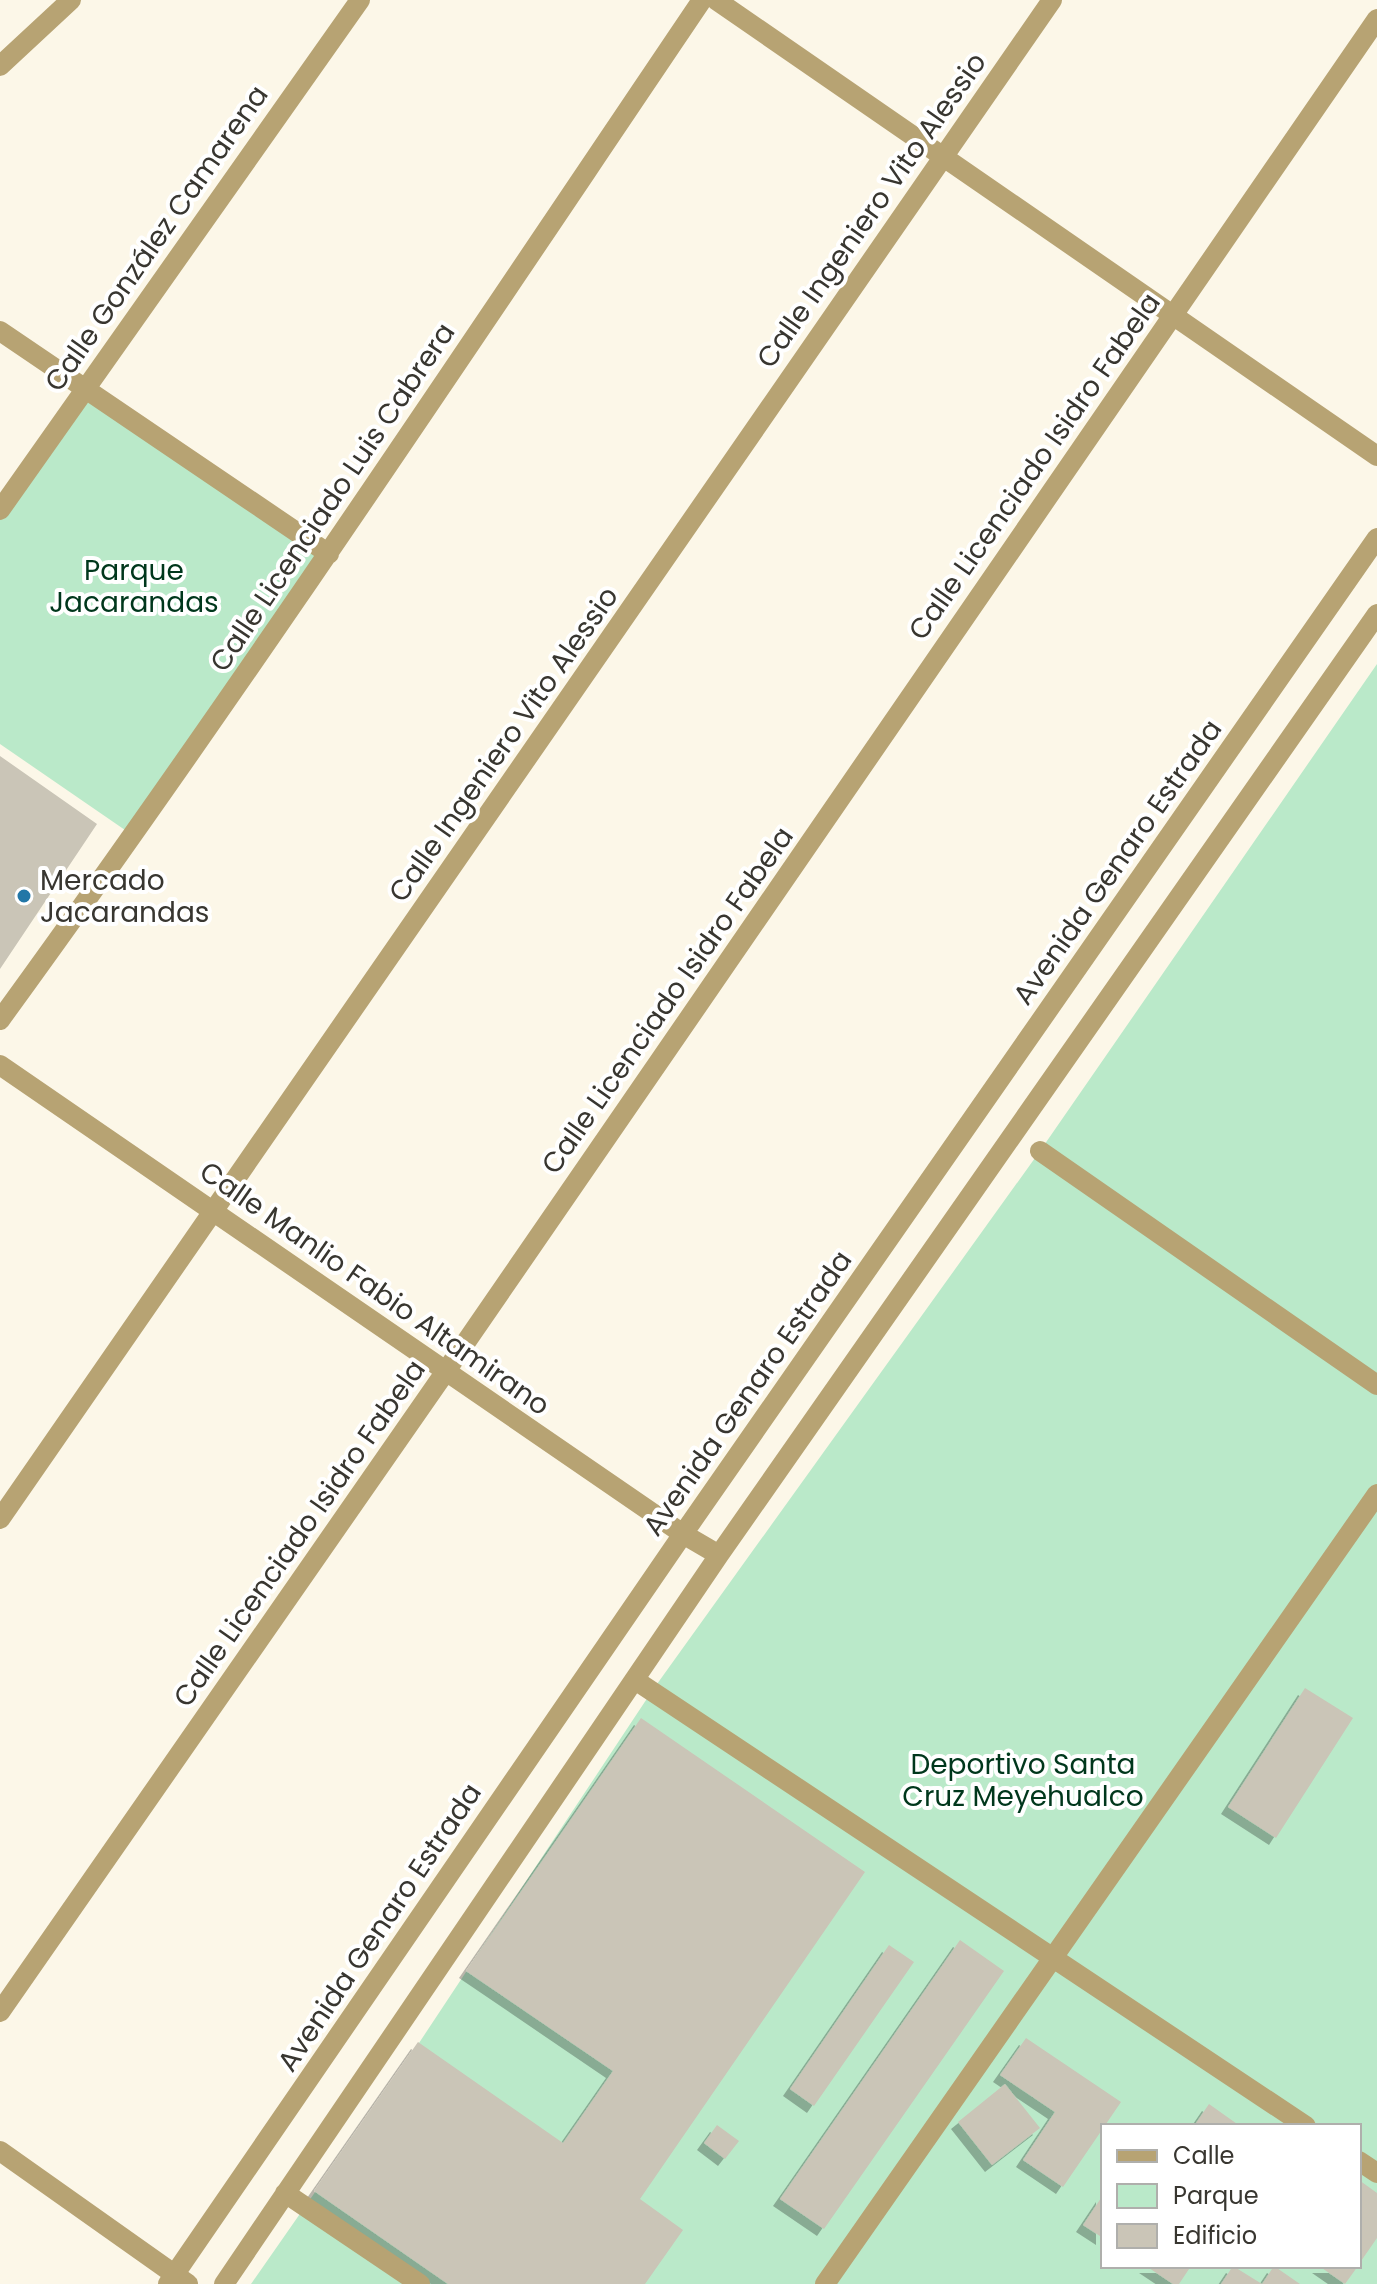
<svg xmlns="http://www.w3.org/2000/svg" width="1377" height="2284" viewBox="0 0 1377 2284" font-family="Poppins,sans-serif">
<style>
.green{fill:#bae9c9;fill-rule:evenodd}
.building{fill:#cac5b7;filter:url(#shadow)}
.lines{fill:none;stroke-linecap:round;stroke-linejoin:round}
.minor{stroke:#b7a373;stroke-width:20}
.poi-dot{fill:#2277a7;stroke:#fff;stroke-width:3}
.labels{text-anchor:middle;stroke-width:8;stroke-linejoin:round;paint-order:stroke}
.street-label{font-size:28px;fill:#383630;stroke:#fff}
.park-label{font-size:28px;fill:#00371c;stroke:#fff}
.poi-label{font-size:28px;fill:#383630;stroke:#fff;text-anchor:start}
</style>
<defs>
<filter id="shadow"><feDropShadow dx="-7" dy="7" stdDeviation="0" flood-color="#0004"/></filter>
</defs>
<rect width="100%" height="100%" fill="#fcf7e8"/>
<!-- green -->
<path class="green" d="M84 391 324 551 125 830 0 744V516Z
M1377 664V2284H251L419 2043 652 1691 1040 1151ZM1103 2126H1359V2266H1103Z"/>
<!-- building -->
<path class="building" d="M0 756 97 824 0 969Z
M1305 1688 1353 1718 1276 1838 1228 1807Z
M641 1718 865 1872 640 2199 683 2230 645 2284H448L314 2191 418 2042 563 2143 613 2071 466 1971Z
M960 1940 1004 1971 824 2229 780 2199Z
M889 1945 914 1962 814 2106 790 2089Z
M1026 2038 1121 2102 1063 2187 1023 2160 1055 2112 1000 2075Z
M1005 2084 1040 2128 992 2165 958 2122Z
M1209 2104 1240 2126H1194Z
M717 2125 739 2141 725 2159 704 2143Z
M1359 2180 1377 2193V2238L1359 2264Z
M1103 2195V2238L1083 2225Z
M1146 2266H1191L1179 2284H1173Z
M1233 2266 1262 2284 1274 2266 1300 2284H1221Z
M1319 2266H1358L1345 2284Z"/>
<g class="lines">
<!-- minor -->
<path class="minor" d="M716 0 1377 456
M0 66 71 0
M0 331 329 554
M0 510 360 0
M0 1020C243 686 471 342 702 0
M0 1065 683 1534 719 1555
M1040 1151 1377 1385
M0 1519 1052 0
M635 1680 1306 2126
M0 2012 446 1371 1377 19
M0 2151 188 2284
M1359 2161 1377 2173
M285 2193 420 2284
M168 2284 683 1534 1377 538
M224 2284 719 1555 1377 614
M825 2284 1377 1494"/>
</g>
<!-- markers -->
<circle class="poi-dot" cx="24" cy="896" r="8"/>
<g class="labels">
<!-- street labels -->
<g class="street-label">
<text transform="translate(871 210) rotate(-55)" y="10">Calle Ingeniero Vito Alessio</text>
<text transform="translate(156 238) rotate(-55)" y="10">Calle González Camarena</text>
<text transform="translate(1034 466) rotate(-55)" y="10">Calle Licenciado Isidro Fabela</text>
<text transform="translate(332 497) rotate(-56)" y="10">Calle Licenciado Luis Cabrera</text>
<text transform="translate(503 744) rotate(-55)" y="10">Calle Ingeniero Vito Alessio</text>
<text transform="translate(1117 862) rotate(-55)" y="10">Avenida Genaro Estrada</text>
<text transform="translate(667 1000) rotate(-55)" y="10">Calle Licenciado Isidro Fabela</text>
<text transform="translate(375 1288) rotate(35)" y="10">Calle Manlio Fabio Altamirano</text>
<text transform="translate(747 1393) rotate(-55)" y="10">Avenida Genaro Estrada</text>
<text transform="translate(299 1533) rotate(-55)" y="10">Calle Licenciado Isidro Fabela</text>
<text transform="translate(379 1927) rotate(-56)" y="10">Avenida Genaro Estrada</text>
</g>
<!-- park labels -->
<g class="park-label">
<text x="134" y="580">Parque<tspan x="134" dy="32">Jacarandas</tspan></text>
<text x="1023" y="1774">Deportivo Santa<tspan x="1023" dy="32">Cruz Meyehualco</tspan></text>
</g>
<!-- poi labels -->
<g class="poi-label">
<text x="40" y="890">Mercado<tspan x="40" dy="32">Jacarandas</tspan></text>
</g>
</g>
<!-- legend -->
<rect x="1101" y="2124" width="260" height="144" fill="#ffffff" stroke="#afafac" stroke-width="2"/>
<rect x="1117" y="2150" width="40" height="12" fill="#b7a373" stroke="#afafac" stroke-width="2"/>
<text x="1173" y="2164" font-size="24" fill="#383630">Calle</text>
<rect x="1117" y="2184" width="40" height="24" fill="#bae9c9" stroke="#afafac" stroke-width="2"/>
<text x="1173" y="2204" font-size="24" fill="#383630">Parque</text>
<rect x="1117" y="2224" width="40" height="24" fill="#cac5b7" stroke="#afafac" stroke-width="2"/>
<text x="1173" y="2244" font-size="24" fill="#383630">Edificio</text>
</svg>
